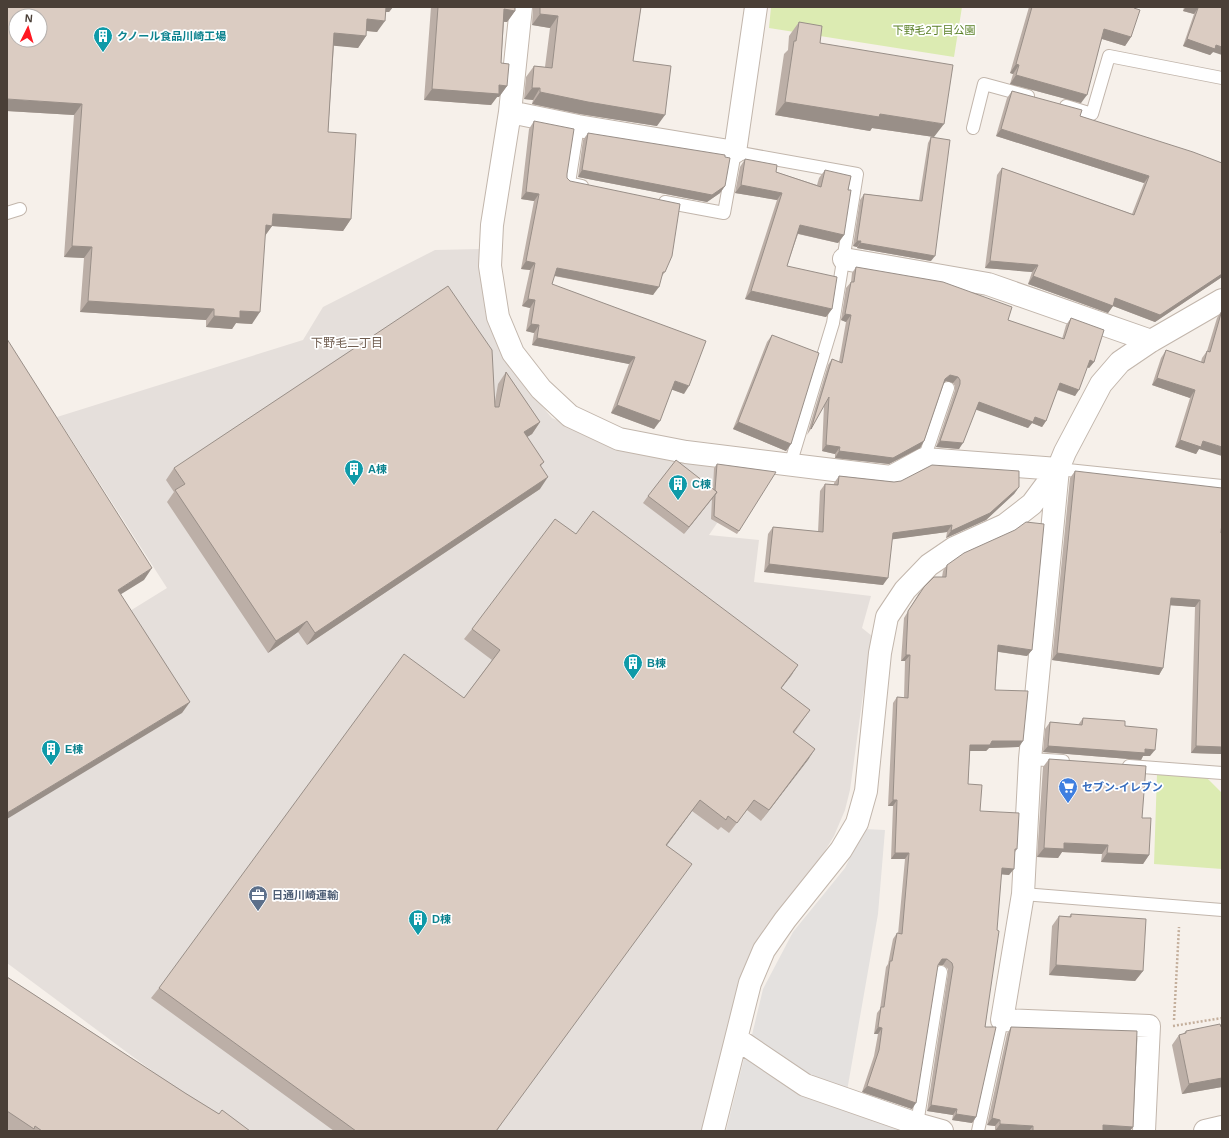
<svg xmlns="http://www.w3.org/2000/svg" width="1229" height="1138" viewBox="0 0 1229 1138" font-family="Arial,'Noto Sans JP',sans-serif">
<style>
.industrial{fill:#e5dfdb}
.park{fill:#dcebb2}
.parking{fill:#e4e1df}
.lines{fill:none;stroke-linecap:round;stroke-linejoin:round}
.lane-casing{stroke:#c2b6ac;stroke-width:14}
.street-casing{stroke:#c2b6ac;stroke-width:24}
.path{stroke:#c4af9c;stroke-width:2.5;stroke-dasharray:2 2;stroke-linecap:butt}
.lane{stroke:#fff;stroke-width:12}
.street{stroke:#fff;stroke-width:22}
.wall{fill:#bcafa7}
.shaded-wall{fill:#998f88}
.building{fill:#dbccc2;stroke:#998f88;fill-rule:evenodd}
.labels{text-anchor:middle;stroke-width:3.5;stroke-linejoin:round;paint-order:stroke}
.park-label{font-size:11px;fill:#5a8027;stroke:#fff}
.culture-label{font-size:11px;font-weight:bold;fill:#0d838f;stroke:#fff;text-anchor:start}
.shop-label{font-size:11px;font-weight:bold;fill:#366cbe;stroke:#fff;text-anchor:start}
.service-label{font-size:11px;font-weight:bold;fill:#4e5e75;stroke:#fff;text-anchor:start}
.neighbourhood-label{font-size:12px;fill:#6e5b4e;stroke:#fff}
</style>
<rect width="100%" height="100%" fill="#f6f0ea"/>
<!-- industrial -->
<path class="industrial" d="M480 249 486 315 499 347 530 392 552 418 618 447 748 469 730 504 709 535 759 540 754 582 871 596 862 628 872 636V649L863 695 850 790 845 810 834 836 817 864 777 912 762 935 728 1027 702 1131H237L187 1097 7 963V687L167 588 57 417 303 340 323 307 435 250Z"/>
<!-- park -->
<path class="park" d="M771 7H962L954 57 769 28Z
M1157 774 1207 778 1222 793V869L1154 864Z"/>
<!-- parking -->
<path class="parking" d="M864 829 885 830 878 914 847 1091 808 1079 751 1039 763 989 793 932 845 868Z
M749 1054 902 1124V1131H726L744 1058Z"/>
<g class="lines">
<!-- lane casing -->
<g class="lane-casing">
<path id="lane" d="M1066 106 1092 114 1109 56 1222 78
M578 126 569 183 582 186
M973 128 984 84 1028 96
M665 202 724 213 735 152 857 174 833 323 790 465
M7 213 20 209
M924 459 948 388
M1058 469 1222 486
M1030 759 1063 761
M1129 766 1222 773
M1023 894 1222 910
M917 1124 941 972
M978 1131 1002 1020"/>
</g>
<!-- street casing -->
<g class="street-casing">
<path id="street" d="M521 7 510 112 492 225 490 266 498 317 513 353 541 389 570 416 619 439 686 452 891 477 924 459 1058 469
M510 112 578 126 735 152 756 7
M844 259 988 284 1151 341
M737 1039 805 1085 917 1124 942 1131
M713 1131 750 983 764 950 785 920 841 850 857 823 866 791 880 653 887 617 905 590 929 565 954 548 1005 525 1032 504 1058 469
M1144 1131 1149 1026 1002 1020 1023 894 1030 759 1058 469 1065 452 1101 384 1120 362 1151 341 1222 300
M1205 1131 1222 1127"/>
</g>
<!-- path -->
<path class="path" d="M1174 1020 1179 927
M1173 1026 1222 1018"/>
<!-- lane -->
<use href="#lane" class="lane"/>
<!-- street -->
<use href="#street" class="street"/>
</g>
<!-- wall -->
<path class="wall" d="M393 7 389 12H386L377 32 366 31V36L358 48 334 45 328 132 351 219 343 231 272 226 265 236 252 324 236 323 232 329 206 327V320L80 312 84 258 64 257 74 115 7 111Z
M431 7H515V11L507 22H504L501 63 507 86 499 97H497L491 105 424 100Z
M533 7H641L633 61 657 126 580 114 532 104 533 100 524 99 526 77 534 66 545 67 550 28 532 25Z
M1029 7H1135L1131 37 1125 46 1102 39 1081 103 1010 84 1013 74 1010 73Z
M1184 7H1222L1213 52 1210 55 1183 46 1194 14 1183 11Z
M799 22 820 43 934 137 872 128 870 131 775 115 784 54 788 50 789 36Z
M1012 91 1080 116 1222 163V277L1155 322 1113 306 1108 313 1028 284 1032 272 985 268 997 175 1002 168 1132 214 1144 183 996 136 1007 98Z
M534 121 567 174V178L570 181 665 272 662 276 653 295 554 276 552 284 684 394 672 389 654 429 611 413 629 364 532 345 534 333 526 331 530 308 522 306 530 270 521 269 534 201 521 199 529 129Z
M588 133 725 186 720 193 707 202 578 177 583 140Z
M931 137V261L857 248V247L853 246 860 200 864 194 919 200 928 143Z
M745 159 776 172 817 185 819 178 825 170 848 190 844 235 838 243 798 234 787 266 832 309 826 317 745 299 777 200 735 193 740 167Z
M856 267 1062 339 1066 325 1071 318 1094 362 1089 368 1087 367 1075 396 1057 390 1046 421 1042 427 1032 423 1028 428 976 409 959 449 936 447 955 390V386L953 383 946 381 944 383 924 441 920 448 889 464 835 458V454L822 451 824 405 811 429 807 435 828 365 832 359 839 362 846 322 841 320 846 288 851 282 852 273Z
M1222 310 1199 449 1196 454 1175 447 1190 398 1152 385 1161 358 1166 350 1201 362 1202 358 1207 351 1217 318Z
M772 335 791 444 786 451 733 429 767 342Z
M506 372 540 422 532 434 527 437 544 462 541 466 540 489 307 645 298 632 268 653 167 502 174 492 166 480 174 468 495 401 498 384Z
M717 464 739 531 737 534 711 519 712 498 684 534 643 503 648 496 713 489 714 468Z
M1075 471 1222 533V764H1221V754L1191 753 1195 607 1170 605 1163 668 1159 675 1052 660 1070 478Z
M839 476 894 482 1019 487 1014 494 986 520 946 538 947 532 892 539 883 585 764 572 768 534 773 527 818 532 820 491 825 484H834V483Z
M576 534 798 665 781 688 810 710 794 733 815 749 761 821 747 810 729 833 721 827 718 830 692 811 666 845 497 1131H334L151 998 159 988 464 698 492 660 464 639 472 629Z
M947 565 1032 650 1027 656 998 652 995 690 1019 747 989 748 986 751H970L968 784 980 811 1017 849 1015 852 1009 875 1001 874 976 1117 972 1123 952 1120 953 1115 927 1111 948 973V969L943 965H938L912 1109 862 1092 874 1056 878 1034H874L877 1013 880 1009 886 967 888 964 893 939 897 933 898 934 905 859H891L893 806H888L893 703 897 697 904 698 905 661H901L904 618 919 593 942 577 943 571Z
M1083 718 1125 726 1150 756H1143L1141 760 1043 752 1045 729 1050 722 1078 725Z
M1049 759 1142 818 1149 855 1143 864 1101 862 1102 854 1062 852 1058 858 1037 857 1043 767Z
M1071 914 1143 971 1135 981 1049 975 1052 926 1059 916 1069 917Z
M7 977 185 1093 219 1114 250 1131H10L7 1129Z
M1011 1027 1133 1127 1130 1131H995V1126L987 1125 1007 1034Z
M1221 1027 1222 1087 1182 1094 1172 1045 1179 1035 1183 1034 1186 1031Z"/>
<!-- shaded-wall -->
<path class="shaded-wall" d="M382 7H393L389 12H379Z
M1186 7H1195L1198 8 1194 14 1183 11Z
M504 9 515 11 507 22 497 21Z
M540 14 558 16 550 28 532 25Z
M367 19 385 21 377 32 359 30Z
M1104 29 1131 37 1125 46 1099 38Z
M334 33 366 36 358 48 326 45Z
M1187 39 1216 45 1222 47V55L1213 52 1210 55 1183 46Z
M1016 64 1019 65 1013 74 1010 73Z
M1016 75 1087 95 1081 103 1010 84Z
M499 85 507 86 499 97H497L491 105 424 100 432 89Z
M532 88H540L533 100 524 99Z
M540 92 665 115 657 126 580 114 532 104Z
M7 99 82 104 74 115 7 111Z
M785 102 880 114 944 124 934 137 872 128 870 131 775 115Z
M1001 129 1149 176 1144 183 996 136Z
M582 170 725 186 720 193 707 202 578 177Z
M741 185 782 193 777 200 735 193Z
M526 192 539 194 534 201 521 199Z
M273 214 351 219 343 231 272 226 264 237H258Z
M800 225 844 235 838 243 795 233Z
M857 241H861L857 247 853 246Z
M860 243 935 256 931 261 857 248Z
M72 246 92 247 84 258 64 257Z
M526 261 535 263 530 270 521 269Z
M990 261 1038 265 1032 272 985 268Z
M557 268 659 287 653 295 551 275Z
M1222 274V277L1155 322 1113 306 1108 313 1028 284 1033 276 1115 298Z
M751 291 832 309 826 317 745 299Z
M528 299 535 300 530 308 522 306Z
M88 301 214 309 206 320 80 312Z
M240 311 260 312 252 324 236 323 232 329 206 327 214 316Z
M845 314 851 315 846 322 841 320Z
M531 324 539 325 534 333 526 331Z
M537 338 635 357 629 364 532 345Z
M1090 360 1094 362 1089 368 1085 366Z
M950 375 958 377 953 383 946 381 941 386 945 379Z
M1157 378 1195 390 1190 398 1152 385Z
M675 381 689 386 684 394 670 389Z
M1060 383 1079 390 1075 396 1056 389Z
M979 402 1035 417 1046 421 1042 427 1032 423 1028 428 974 409Z
M617 405 660 421 654 429 611 413Z
M540 422 532 434 516 444 524 432Z
M738 422 791 444 786 451 733 429Z
M1180 440 1203 441 1222 447V456L1199 449 1196 454 1175 447Z
M924 441 920 448 889 464 835 458 839 451Z
M940 441 963 443 959 449 936 447Z
M826 445 840 447 835 454 822 451Z
M548 477 540 489 307 645 315 633Z
M1019 487 1014 494 986 520 946 538 951 531Z
M717 492 712 499 684 534 689 527Z
M952 525 947 532 888 540 893 533Z
M769 564 888 578 883 585 764 572Z
M152 568 144 580 110 601 118 590Z
M1171 598 1200 600 1195 607 1166 605Z
M307 621 298 632 268 653 276 641Z
M998 645 1032 650 1027 656 994 651Z
M1057 653 1163 668 1159 675 1052 660Z
M906 655H910L905 661H901Z
M798 665 791 676 773 699 781 688Z
M190 702 182 713 7 819V813Z
M992 741H1023L1019 747 989 748 986 751H966L970 745Z
M1048 746 1145 749 1155 750 1150 756H1143L1141 760 1043 752Z
M1196 746 1222 747V752L1221 754 1191 753Z
M815 749 808 760 761 821 769 810Z
M700 800 692 811 659 856 666 845Z
M893 800H897L893 806H888Z
M1064 843 1108 845 1102 854 1062 852 1058 858 1037 857 1044 848Z
M895 853H909L905 859H891Z
M1107 853 1149 855 1143 864 1101 862Z
M1002 868 1014 869 1009 875 998 874Z
M942 959H947L943 965H938L934 971Z
M1056 965 1143 971 1135 981 1049 975Z
M878 1027 882 1028 878 1034H874Z
M1222 1078V1087L1182 1094 1189 1084Z
M867 1086 916 1103 912 1109 862 1092Z
M931 1105 957 1109 953 1115 927 1111Z
M956 1114 976 1117 972 1123 952 1120Z
M992 1118 1000 1120 995 1126 987 1125Z
M1000 1124 1033 1126 1029 1131H995Z
M1103 1125 1133 1127 1130 1131H1100Z"/>
<!-- building -->
<path class="building" d="M7 7H386L385 21 367 19 366 36 334 33 328 132 356 134 351 219 273 214 272 226 266 225 260 312 240 311V318L214 316V309L88 301 92 247 72 246 82 104 7 99ZM16 16H40V40H16Z
M438 7H515V11L504 9 501 63 509 64 507 86 499 85V94L432 89Z
M540 7H641L633 61 671 66 665 115 588 102 540 92V88H532L534 66 552 68 558 16 540 14Z
M1032 7H1135L1134 8 1140 10 1131 37 1104 29 1087 95 1016 75 1019 65 1016 64Z
M1195 7H1222V47L1216 45 1215 49 1187 39 1198 8Z
M799 22 822 26 820 43 953 65 944 124 880 114 879 117 785 102 794 41H796Z
M1012 91 1082 110 1080 116 1193 152 1222 163V274L1160 315 1115 298 1113 306 1033 276 1038 265 990 261 1002 168 1134 215 1149 176 1001 129Z
M534 121 574 129 567 174V178L570 181 680 204 672 256 665 272H663L659 287 557 268 552 284 706 341 689 386 675 381 660 421 617 405 635 357 537 338 539 325 531 324 535 300 528 299 535 263 526 261 539 194 526 192Z
M588 133 725 155V157L730 158 725 186 712 195 582 170Z
M931 137 950 140 935 256 860 243 861 241H857L864 194 922 201Z
M745 159 777 165 776 172 821 187 825 170 851 176 848 190H851L844 235 800 225 787 266 837 277 832 309 751 291 782 193 741 185Z
M856 267 943 282 1012 307 1008 320 1064 339 1071 318 1104 330 1094 362 1090 360 1079 390 1060 383 1046 421 1035 417 1033 422 979 402 963 443 940 441 960 384V380L958 377 950 375 945 379 924 441 893 458 839 451 840 447 826 445 829 397 811 429 832 359 842 363 851 315 845 314 851 282H854Z
M448 286 492 350 495 407H499L506 372 540 422 524 432 544 462 540 465 548 477 315 633 307 621 276 641 175 490 185 484 174 468Z
M1222 310V447L1203 441 1201 447 1180 440 1195 390 1157 378 1166 350 1204 363 1207 351 1210 352Z
M772 335 819 353 791 444 738 422Z
M7 339 152 568 118 590 190 702 7 813Z
M676 460 717 492 689 527 648 496Z
M717 464 776 472 739 531 714 516 715 495 717 492 715 490Z
M932 465 1019 471V487L990 513 951 531 952 525 893 533 888 578 769 564 773 527 823 532 825 484 838 485 839 476 894 482 901 481Z
M1075 471 1222 488V522L1221 533H1222V747L1196 746 1200 600 1171 598 1163 668 1057 653Z
M593 511 798 665 781 688 810 710 793 732 815 749 769 810 754 800 737 823 728 816 726 820 700 800 666 845 692 864 496 1131H356L159 988 404 654 464 698 500 650 472 629 555 519 576 534Z
M1026 522 1044 524 1032 650 998 645 995 690 1028 691 1023 741H992L990 745H970L968 784 982 785 980 811 1019 813 1017 849H1015L1014 869 1002 868 997 930 999 931 985 1027H996L976 1117 956 1114 957 1109 931 1105 953 967 952 963 947 959H942L938 965 916 1103 867 1086 879 1050 882 1028 878 1027 881 1007H884L890 961H892L897 933 902 934 909 853H895L897 800H893L897 697 908 698 910 655H906L908 611 924 587 934 577H946L947 565 964 553 1015 530Z
M1083 718 1125 721V726L1157 729 1155 750 1145 749V753L1048 746 1050 722 1082 725Z
M1049 759 1146 766 1142 818H1151L1149 855 1107 853 1108 845 1064 843V849L1044 848Z
M1071 914 1146 919 1143 971 1056 965 1059 916 1071 917Z
M7 977 185 1093 219 1114 222 1110 250 1131H42L35 1126 34 1129 7 1111Z
M1220 1024 1221 1027H1222V1078L1189 1084 1179 1035 1186 1033V1031Z
M1011 1027 1137 1031 1133 1127 1103 1125V1131H1033V1126L1000 1124V1120L992 1118Z"/>
<!-- icons -->
<defs>
<g id="building-pin" transform="scale(1)"><path d="M0 17L-7.5 6A9.5 9.5 0 1 1 7.5 6Z" fill="#0f9aa8" stroke="#fff"/><path d="M-4-6H4V6H1V3H-1V6H-4ZM-2.5-4.3h1.7v1.8h-1.7ZM.8-4.3h1.7v1.8H.8ZM-2.5-1h1.7V.8h-1.7ZM.8-1h1.7V.8H.8Z" fill="#fff"/></g>
<g id="supermarket-pin" transform="scale(1)"><path d="M0 17L-7.5 6A9.5 9.5 0 1 1 7.5 6Z" fill="#3f7fe0" stroke="#fff"/><path d="M-6-5.5h2.5l.6 2H6L4.5 2H-2.5L-4.4-4H-6ZM-1.5 3.2a1.3 1.3 0 1 0 .1 0ZM3 3.2a1.3 1.3 0 1 0 .1 0Z" fill="#fff"/></g>
<g id="office-pin" transform="scale(1)"><path d="M0 17L-7.5 6A9.5 9.5 0 1 1 7.5 6Z" fill="#5c6f8a" stroke="#fff"/><path d="M-6-3h4V-5.5h4V-3h4V5H-6ZM-1-4.5V-3h2v-1.5ZM-6 0V1H6V0Z" fill="#fff"/></g>
</defs>
<g fill-rule="evenodd">
<use href="#building-pin" x="103" y="36"/>
<use href="#building-pin" x="354" y="469"/>
<use href="#building-pin" x="678" y="484"/>
<use href="#building-pin" x="633" y="663"/>
<use href="#building-pin" x="51" y="749"/>
<use href="#supermarket-pin" x="1068" y="787"/>
<use href="#office-pin" x="258" y="895"/>
<use href="#building-pin" x="418" y="919"/>
</g>
<g class="labels">
<!-- park labels -->
<g class="park-label">
<text x="934" y="34">下野毛2丁目公園</text>
</g>
<!-- culture labels -->
<g class="culture-label">
<text x="117" y="40">クノール食品川崎工場</text>
<text x="368" y="473">A棟</text>
<text x="692" y="488">C棟</text>
<text x="647" y="667">B棟</text>
<text x="65" y="753">E棟</text>
<text x="432" y="923">D棟</text>
</g>
<!-- shop labels -->
<g class="shop-label">
<text x="1082" y="791">セブン-イレブン</text>
</g>
<!-- service labels -->
<g class="service-label">
<text x="272" y="899">日通川崎運輸</text>
</g>
<!-- neighbourhood labels -->
<g class="neighbourhood-label">
<text x="347" y="347">下野毛二丁目</text>
</g>
</g>
<!-- border -->
<rect width="1229" height="1138" fill="none" stroke="#4a3f37" stroke-width="16"/>
<!-- north arrow -->
<g transform="translate(28 28) rotate(5)"><circle r="19" fill="#ffffff" stroke="#b7b2af"/>
<path d="M0-3L7 15L0 10L-7 15Z" fill="#ff1821"/>
<text y="-6" font-size="11" font-weight="bold" text-anchor="middle" fill="#4a3f37">N</text>
</g>
</svg>
